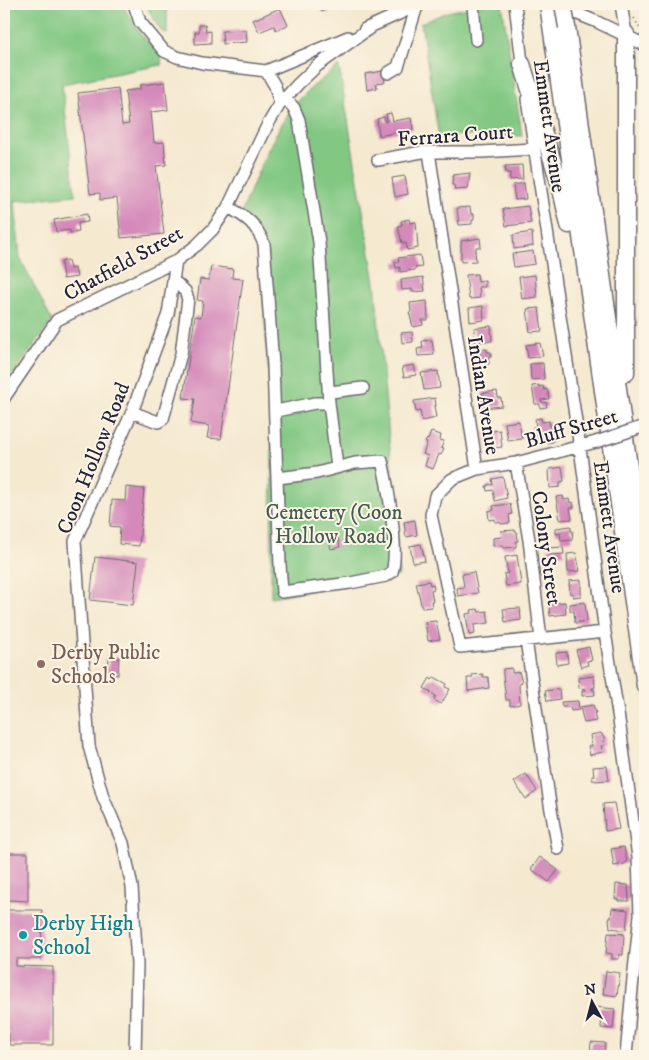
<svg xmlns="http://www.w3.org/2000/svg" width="649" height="1060" viewBox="0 0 649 1060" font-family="'IM FELL DW Pica',serif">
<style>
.green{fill:#82c883;stroke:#52755f}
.building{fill:#d489ba}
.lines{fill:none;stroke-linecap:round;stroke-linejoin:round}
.minor-casing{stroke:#6c686f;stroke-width:14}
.highway-casing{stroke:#6c686f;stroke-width:19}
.path{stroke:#6c686f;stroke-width:2;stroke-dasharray:1 4;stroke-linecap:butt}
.minor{stroke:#fff;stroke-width:11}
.highway{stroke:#fff;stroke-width:16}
.minor-bridge-casing{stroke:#6c686f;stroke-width:14;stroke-linecap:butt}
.highway-bridge-casing{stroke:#6c686f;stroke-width:19;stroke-linecap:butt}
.minor-bridge{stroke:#fff;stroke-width:11}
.highway-bridge{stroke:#fff;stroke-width:16}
.education-dot{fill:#8d6e63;stroke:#fcf5e5;stroke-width:2}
.culture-dot{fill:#0f9aa8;stroke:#fcf5e5;stroke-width:2}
.labels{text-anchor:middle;stroke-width:4;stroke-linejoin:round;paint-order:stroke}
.street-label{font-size:21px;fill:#22223b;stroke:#fcf5e5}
.park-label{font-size:21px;fill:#445c54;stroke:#fcf5e5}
.education-label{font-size:21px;fill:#785e54;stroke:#fcf5e5;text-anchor:start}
.culture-label{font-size:21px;fill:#0d838f;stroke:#fcf5e5;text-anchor:start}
</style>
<rect width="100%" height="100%" fill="#fcf5e5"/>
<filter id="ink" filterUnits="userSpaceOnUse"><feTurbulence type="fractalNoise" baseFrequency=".02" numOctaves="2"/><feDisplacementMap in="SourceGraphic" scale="10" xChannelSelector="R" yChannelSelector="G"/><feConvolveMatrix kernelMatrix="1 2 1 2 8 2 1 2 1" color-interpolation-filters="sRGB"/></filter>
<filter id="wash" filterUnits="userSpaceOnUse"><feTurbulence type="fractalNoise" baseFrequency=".0096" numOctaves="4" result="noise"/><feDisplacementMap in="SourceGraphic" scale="20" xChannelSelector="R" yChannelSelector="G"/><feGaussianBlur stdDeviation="1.12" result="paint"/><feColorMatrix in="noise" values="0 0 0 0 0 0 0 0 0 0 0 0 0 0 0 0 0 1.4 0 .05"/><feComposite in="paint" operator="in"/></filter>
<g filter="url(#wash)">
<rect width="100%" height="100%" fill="#f5e9d0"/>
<!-- green -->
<path class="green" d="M4 4H122L141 35 162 55 161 65 62 84 75 195 15 201 20 258 52 321 21 363 4 395Z
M145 4H167V34L161 31Z
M488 4H502L522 136 459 135 439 138 421 23 447 12Z
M339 66 375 283 392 471 399 576 271 597 272 426 262 275 257 242 240 216C257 177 271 132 300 99 311 87 326 76 339 66Z"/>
<g id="blocks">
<!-- building -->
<path class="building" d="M317 4H339L322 12Z
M280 8 288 25 276 30 274 26 259 32 253 20Z
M199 25H205L206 32 211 31V43L195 44V32H199Z
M246 30 247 42 223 44 222 31Z
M383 71 385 82 376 83 377 88 367 90 365 74Z
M165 82 168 110 151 112 154 143 164 142 166 165 156 166 164 234 121 238 117 198 100 200V193L90 194 78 93 118 88 122 125 129 124 125 91 140 89V85Z
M391 113 393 121 411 118 413 129 379 136 377 119 384 117 385 122 387 121 386 114Z
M522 165 523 179 510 180V173H506L505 166Z
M470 173 468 189 455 190 454 185H452L453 175Z
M405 176 408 194 395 197 392 178Z
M524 183 526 199 515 200 513 185Z
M528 206 531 223 506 226 503 209Z
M470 207 471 214H474V220H472V224L459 225 457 208Z
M87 214 88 222 78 223 79 232 70 233V230L56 232 54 220Z
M409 219 410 223 416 222 418 248 407 250 406 243H402L398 226 402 225 401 221Z
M532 232 533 246 514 249 513 235Z
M480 238 481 247H476V251H475L476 261 461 262V241Z
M533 251 535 264 514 267 512 254Z
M420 255 422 267 415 268V270L400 272V267L396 268 395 262H399L398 258Z
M68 260 70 269 75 268 77 277 63 279 61 262Z
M211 266 233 269 232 278 243 279 221 439 207 438 209 426 191 423 195 399 183 398 195 316 201 317 203 301 197 300 200 279 209 280Z
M477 274 478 282 485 281V287H479L480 298 469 299 466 275Z
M535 275 537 297 522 299 519 277Z
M423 277 425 291 412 292V289L402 290 401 280Z
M427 301 428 320H422L423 325 413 327 409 312H411L410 303Z
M483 306 484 320 470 322 469 308Z
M539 308 542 331 530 332 527 309Z
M491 326 492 341 475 342 474 328Z
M412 332 413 342 402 343 401 333Z
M432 340 434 355 418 356 417 349 423 348 422 341Z
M540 343 543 356 528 358 526 345Z
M487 349V352H491V357H488L489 364 476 365 475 350Z
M543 363 544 379 531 380 530 364Z
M414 365 416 375 404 377 402 367Z
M438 371 440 388 424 390 421 373Z
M539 385V387L543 386 544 390 547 389 549 399 541 400 542 403 546 402 547 407 540 408V404H535L532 386Z
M497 391 498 398H501L502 406 484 408 482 393Z
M435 398 436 406H434L436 418 422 421 420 411 416 412 414 401Z
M541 418 542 422 549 421 553 442 539 444 537 434H534L533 427 536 426 535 419Z
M519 421 522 439 508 441 505 423Z
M500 430 502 447 487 449 484 432Z
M431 432 441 435 440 440 444 441 441 448 444 449 441 455 439 454 433 469 425 466 428 456 423 454 427 443 425 442 427 439 428 440Z
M562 467 564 481 560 482V487L550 488 549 469Z
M503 477 507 498 495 501 493 490 487 491 486 486H488V484L493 485 492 479Z
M126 487 144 489 139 546 119 544 120 527 110 526 112 500 125 501Z
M563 496 564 500 569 499 570 503 573 502 574 508H570L572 519 560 520 556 497Z
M510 504 512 514 509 515 510 523 501 524 500 522H495V519L489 520 488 511 494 510 493 506Z
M415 520 417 535 406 537 404 522Z
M571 526V531H573L572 540 561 541 560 533 556 534V528Z
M515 530V532H517L518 541H516V547L503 548 502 545 493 546V538L502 537 501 531Z
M338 538 340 547 331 549 329 540Z
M421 544 425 561 413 563 410 546Z
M563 547 564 554 549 555 548 548Z
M576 553 580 571 568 572 567 554Z
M517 555 521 584 506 586 504 574 508 573 505 557Z
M95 557 138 562 133 605 90 600Z
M474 572 478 593 458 596 457 588 464 587 462 574Z
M581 580V596L573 597V593L570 594 569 581Z
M429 581 430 585 433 584 434 589 431 590 433 601H431L432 607 422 608 416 583Z
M565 602 566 614 550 616 549 604Z
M585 602 587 621 575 623 574 611H570V604Z
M520 608 521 620 505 622 503 609Z
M478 609 479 612 487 611 489 623 474 625 475 634 469 635 466 614 472 613 471 610Z
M436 621 440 639 428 641 425 622Z
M589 647 592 660 587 661 588 665 581 667 576 650Z
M567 652 568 663 557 665 556 653Z
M109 656 119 657 118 675 108 674Z
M512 668V673L519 672 522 682 519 685 520 704 510 706V700H506L503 675V669Z
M483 674V677H488L489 688 468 691 467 678H472V675Z
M594 676 595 687 592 688V690L594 689 595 695 582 696V691L586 690V689L579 688 578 678Z
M434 677 447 684 445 687 450 689 441 704 434 700 436 696 424 688 430 678 432 680Z
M559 689 560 699 547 701 545 691Z
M578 701 579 710 571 711 570 707H562L561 702Z
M593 705 596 713H594L596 721 584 723 580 707Z
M601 733 605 740 603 741 604 746H601L603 752 590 755 588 746H592L590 735Z
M607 766 609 780 595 781V780H592V776H594L593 767Z
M526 774 537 791 526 799 514 782Z
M614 803 619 829 605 831 603 804Z
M624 847 627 862 624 864 614 866 611 849Z
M4 853H28V901L8 900V910H42L41 959H16V966L53 967V1045H9V1033H4Z
M540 857 558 870 549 882 531 869Z
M616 884 628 885 629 901H619V899H615Z
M612 908 628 910 626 930 610 928 609 918H611Z
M608 933 624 934 623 955H619V959H612V954L606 953Z
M606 971 620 973 617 996 603 994Z
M596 1007 615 1009 613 1029 601 1028 602 1015 596 1014Z
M591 1042 605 1043 604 1056H590Z"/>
</g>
</g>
<g filter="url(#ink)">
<use href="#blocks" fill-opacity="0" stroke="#6c686f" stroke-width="1"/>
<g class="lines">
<!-- minor casing -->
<g class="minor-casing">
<path id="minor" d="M134 4 140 22 164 51 177 57 202 63 266 71 348 37
M473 4 476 40
M515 4 523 71
M621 4 626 34
M558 6 595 21 645 45
M365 29 421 4
M266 71 275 86 280 104
M388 73 398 67 417 6
M285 98 294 108 299 120 319 242 329 403 337 467
M527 99 580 448 605 632 619 720 638 857 640 915 632 989 626 1056
M429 152 477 469 452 479 435 496 431 515 460 647 605 632
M378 160 422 152H482L534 149
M228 207C248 218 256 224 264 244L273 365 280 565 282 592 350 583 386 576 392 572C399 550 388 486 382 461L355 463 317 473 278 478
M330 392 363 388
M4 398 57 320 176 261 197 245 213 229 228 207 268 124 280 104 298 84 317 66 371 27
M276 411 315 403H329
M132 412 158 422 163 419 181 354 188 299 185 291 174 281
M516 463 529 540 541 639
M477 469 516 463 596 442
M526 640 550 804 558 849
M135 1056 137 964 132 887 123 843 103 797 89 746 75 541 132 412 168 314 176 261"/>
</g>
<!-- highway casing -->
<g class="highway-casing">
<path id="highway" d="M548 4 645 686
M567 27 645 580
M522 64 560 185 569 225
M626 373V34"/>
</g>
<!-- path -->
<path class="path" d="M634 18 639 27 645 31"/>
<!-- minor -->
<use href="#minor" class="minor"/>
<!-- highway -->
<use href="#highway" class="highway"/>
<!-- minor-bridge casing -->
<g class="minor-bridge-casing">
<path id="minor-bridge" d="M596 442 645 426"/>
</g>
<!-- highway-bridge casing -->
<g class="highway-bridge-casing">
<path id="highway-bridge" d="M563 4 567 27"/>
</g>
<!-- minor-bridge -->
<use href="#minor-bridge" class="minor-bridge"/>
<!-- highway-bridge -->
<use href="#highway-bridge" class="highway-bridge"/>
</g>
</g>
<!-- markers -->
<circle class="education-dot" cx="41" cy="664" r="5"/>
<circle class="culture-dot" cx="23" cy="935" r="5"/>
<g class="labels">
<!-- street labels -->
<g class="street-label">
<text transform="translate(550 126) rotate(82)" y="7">Emmett Avenue</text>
<text transform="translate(455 135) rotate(-4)" y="7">Ferrara Court</text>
<text transform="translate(123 263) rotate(-29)" y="7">Chatfield Street</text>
<text transform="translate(484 395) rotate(81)" y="7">Indian Avenue</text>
<text transform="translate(571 428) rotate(-16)" y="7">Bluff Street</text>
<text transform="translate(93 458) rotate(-68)" y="7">Coon Hollow Road</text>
<text transform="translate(610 527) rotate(82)" y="7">Emmett Avenue</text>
<text transform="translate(547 548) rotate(82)" y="7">Colony Street</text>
</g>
<!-- park labels -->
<g class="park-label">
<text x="334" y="519">Cemetery (Coon<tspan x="334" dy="24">Hollow Road)</tspan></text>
</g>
<!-- education labels -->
<g class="education-label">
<text x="51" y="659">Derby Public<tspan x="51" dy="24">Schools</tspan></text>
</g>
<!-- culture labels -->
<g class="culture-label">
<text x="33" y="930">Derby High<tspan x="33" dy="24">School</tspan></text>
</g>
</g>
<!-- margin -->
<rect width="649" height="1060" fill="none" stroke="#fcf5e5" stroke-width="20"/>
<!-- north arrow -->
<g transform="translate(592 1002) rotate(353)" stroke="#fcf5e5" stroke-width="4" paint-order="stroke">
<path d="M0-4L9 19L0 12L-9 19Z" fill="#22223b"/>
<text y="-8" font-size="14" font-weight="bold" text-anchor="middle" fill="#22223b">N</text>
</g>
</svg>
